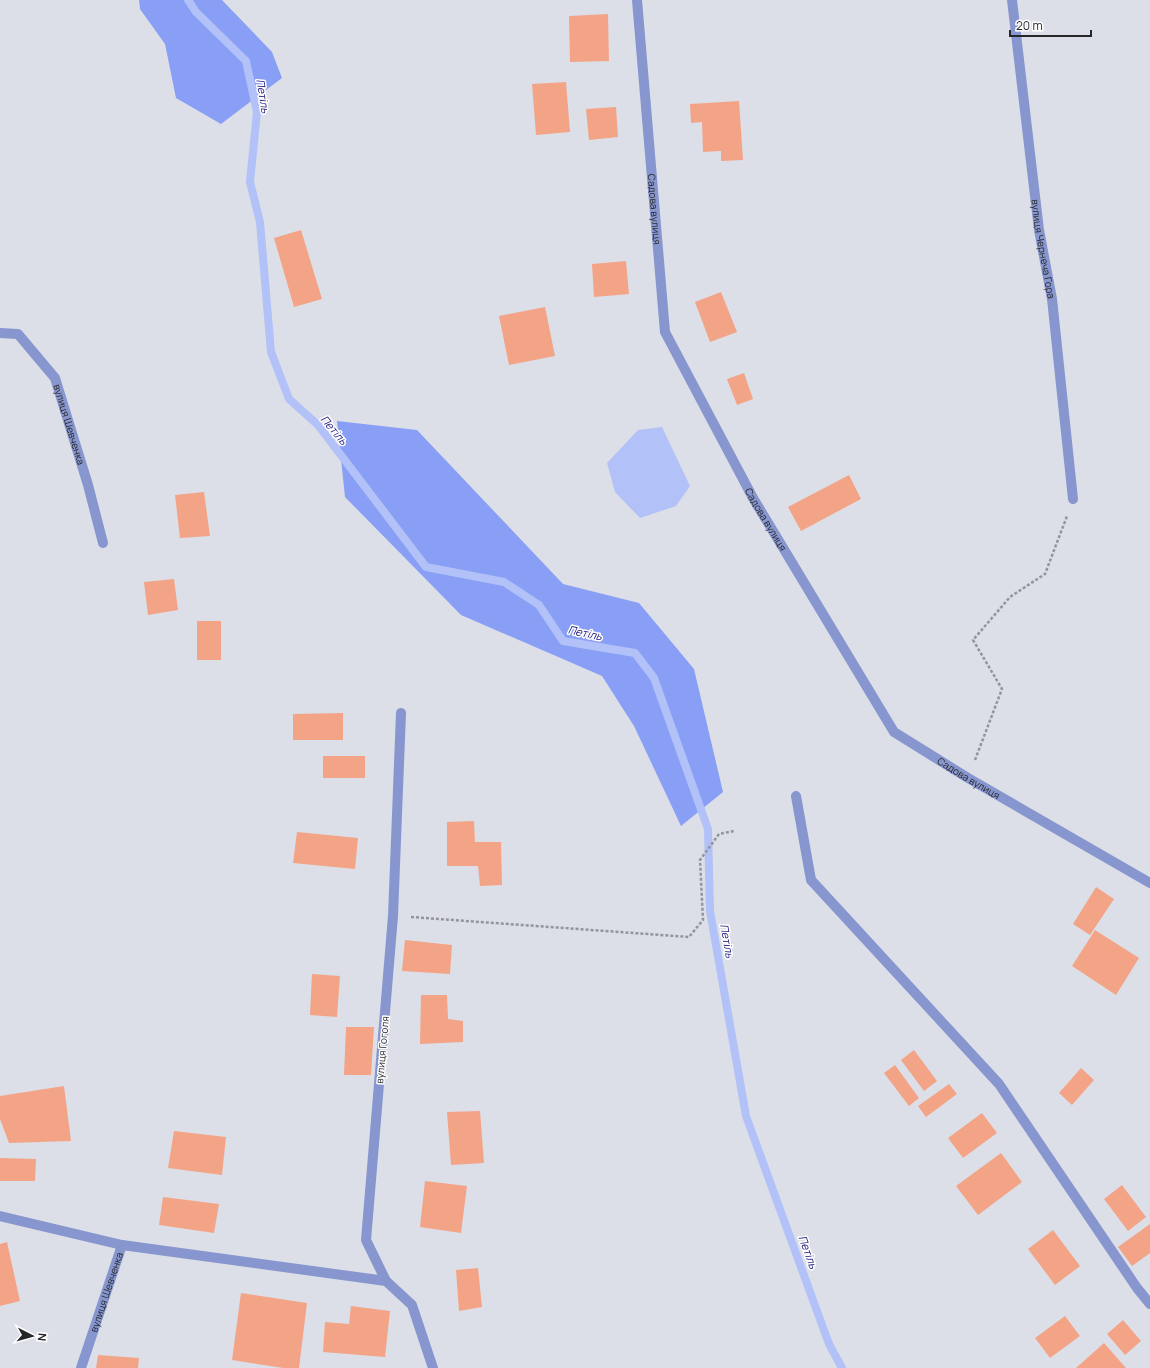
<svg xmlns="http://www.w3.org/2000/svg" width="1150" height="1368" viewBox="0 0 1150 1368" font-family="Manrope,sans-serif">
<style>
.forest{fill:#899ff5}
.water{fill:#b2c1f7}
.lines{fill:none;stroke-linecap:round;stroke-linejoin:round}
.stream{stroke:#b2c1f7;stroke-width:8}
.building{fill:#f3a487}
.path{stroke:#93959b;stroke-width:2.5;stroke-dasharray:3 2;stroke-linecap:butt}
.street{stroke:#8796ce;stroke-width:10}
.labels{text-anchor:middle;stroke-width:3;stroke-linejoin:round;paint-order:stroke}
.street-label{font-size:10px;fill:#252629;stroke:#fff}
.water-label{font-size:11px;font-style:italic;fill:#181478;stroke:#fff}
</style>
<rect width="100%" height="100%" fill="#dcdfe7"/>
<!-- forest -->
<path class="forest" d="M139 0H222L272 52 282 78 221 124 176 98 165 44 140 9Z
M337 421 417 430 563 584 639 603 694 669 723 792 681 826 634 726 602 676 461 615 345 497Z"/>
<!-- water -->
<path class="water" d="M662 427 690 486 676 506 640 518 615 492 607 463 638 430Z"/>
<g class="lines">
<!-- stream -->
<path class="stream" d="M188 0 196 12 246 61 257 112 250 182 260 222 271 352 289 399 318 425 426 567 504 582 539 605 563 641 635 653 654 678 708 829 710 911 746 1116 829 1344 842 1368"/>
</g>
<!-- building -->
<path class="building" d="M608 14 609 61 570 62 569 16Z
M566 82 570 132 536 135 532 84Z
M739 101 743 160 721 161V151L703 152 702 122 691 123 690 104Z
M616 107 618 137 589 140 586 109Z
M301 230 322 299 294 307 274 238Z
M626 261 629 294 594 297 592 264Z
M721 292 737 332 710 342 695 302Z
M545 307 555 356 509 365 499 316Z
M744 373 753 399 737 405 727 379Z
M849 475 861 499 801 531 788 507Z
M204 492 210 536 180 538 175 495Z
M174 579 178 610 148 615 144 582Z
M197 621H221V660H197Z
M343 713V740H293V714Z
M323 756H365V778H323Z
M474 821 475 842H501L502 885 480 886 478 866H447V822Z
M297 832 358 838 355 869 293 863Z
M1096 887 1114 899 1090 935 1073 924Z
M1095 930 1139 958 1116 995 1072 966Z
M405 940 452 945 450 974 402 971Z
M312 974 340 976 337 1017 310 1015Z
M421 995H447L448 1019 463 1021V1042L420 1044Z
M346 1027H374L371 1075H344Z
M914 1050 937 1081 924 1091 901 1060Z
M895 1065 919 1098 909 1106 884 1073Z
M1081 1068 1094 1080 1072 1105 1059 1093Z
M949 1084 957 1094 926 1117 918 1106Z
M64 1086 71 1141 9 1143 0 1119V1096Z
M480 1111 484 1163 451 1165 447 1112Z
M982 1113 997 1133 963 1158 948 1138Z
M174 1131 226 1137 222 1175 168 1168Z
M1001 1153 1022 1182 978 1215 956 1186Z
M0 1158 36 1159 35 1181H0Z
M425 1181 467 1186 461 1233 420 1227Z
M1122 1185 1146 1217 1128 1231 1104 1199Z
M163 1197 219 1204 214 1233 159 1225Z
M1150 1224V1253L1132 1266 1118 1247Z
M1053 1230 1080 1266 1055 1285 1028 1249Z
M7 1242 20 1301 0 1306V1244Z
M478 1268 482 1307 459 1311 456 1270Z
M241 1293 307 1303 299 1368H283L232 1360Z
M351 1306 390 1311 385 1357 323 1352 325 1322 349 1324Z
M1065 1316 1080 1336 1050 1358 1035 1338Z
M1123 1320 1141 1341 1125 1355 1107 1334Z
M1104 1343 1126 1368H1076Z
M98 1355 139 1358 138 1368H96Z"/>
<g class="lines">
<!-- path -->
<path class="path" d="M975 760 1002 689 973 640 1010 597 1045 574 1067 516
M411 917 689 937 703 920 700 860 719 834 734 831"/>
<!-- street -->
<g class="street">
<path id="s1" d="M637 0 665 332 753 498 894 732 968 778 1150 883"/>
<path id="s2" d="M1012 0 1039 230 1052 299 1073 499"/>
<path id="s3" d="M0 333 18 334 55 378 88 485 103 543"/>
<path d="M401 713 393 916 366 1240 386 1281 412 1305 433 1368"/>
<path d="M796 796 811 880 999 1084 1137 1288 1150 1304"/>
<path d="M0 1216 122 1245 386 1281"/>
<path id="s4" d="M81 1368 122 1245"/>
</g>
</g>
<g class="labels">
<!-- street labels -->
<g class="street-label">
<text dy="4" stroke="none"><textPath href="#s1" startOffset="210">Садова вулиця</textPath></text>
<text dy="4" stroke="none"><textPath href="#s2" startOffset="251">вулиця Чернеча Гора</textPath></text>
<text dy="4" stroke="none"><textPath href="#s3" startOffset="124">вулиця Шевченка</textPath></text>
<text dy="4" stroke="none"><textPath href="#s1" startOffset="546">Садова вулиця</textPath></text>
<text dy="4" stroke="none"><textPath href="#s1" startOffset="882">Садова вулиця</textPath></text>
<text transform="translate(382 1050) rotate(-85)" y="4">вулиця Гоголя</text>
<text dy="4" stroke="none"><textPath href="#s4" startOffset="80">вулиця Шевченка</textPath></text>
</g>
<!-- water labels -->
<g class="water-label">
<text transform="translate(263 96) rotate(81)" y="4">Петіль</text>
<text transform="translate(334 430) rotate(50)" y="4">Петіль</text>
<text transform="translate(585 633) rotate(12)" y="4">Петіль</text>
<text transform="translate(727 941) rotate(80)" y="4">Петіль</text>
<text transform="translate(808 1252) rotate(70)" y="4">Петіль</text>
</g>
</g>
<!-- north arrow -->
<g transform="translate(32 1336) rotate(96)" stroke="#ffffff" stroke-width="3" paint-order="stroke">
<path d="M0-3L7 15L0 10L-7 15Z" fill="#252629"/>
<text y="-6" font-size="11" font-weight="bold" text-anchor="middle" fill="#252629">N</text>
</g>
<!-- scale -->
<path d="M1010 30v6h81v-6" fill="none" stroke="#252629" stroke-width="2"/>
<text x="1016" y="30" font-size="12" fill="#252629" stroke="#ffffff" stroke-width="3" paint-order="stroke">20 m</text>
</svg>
